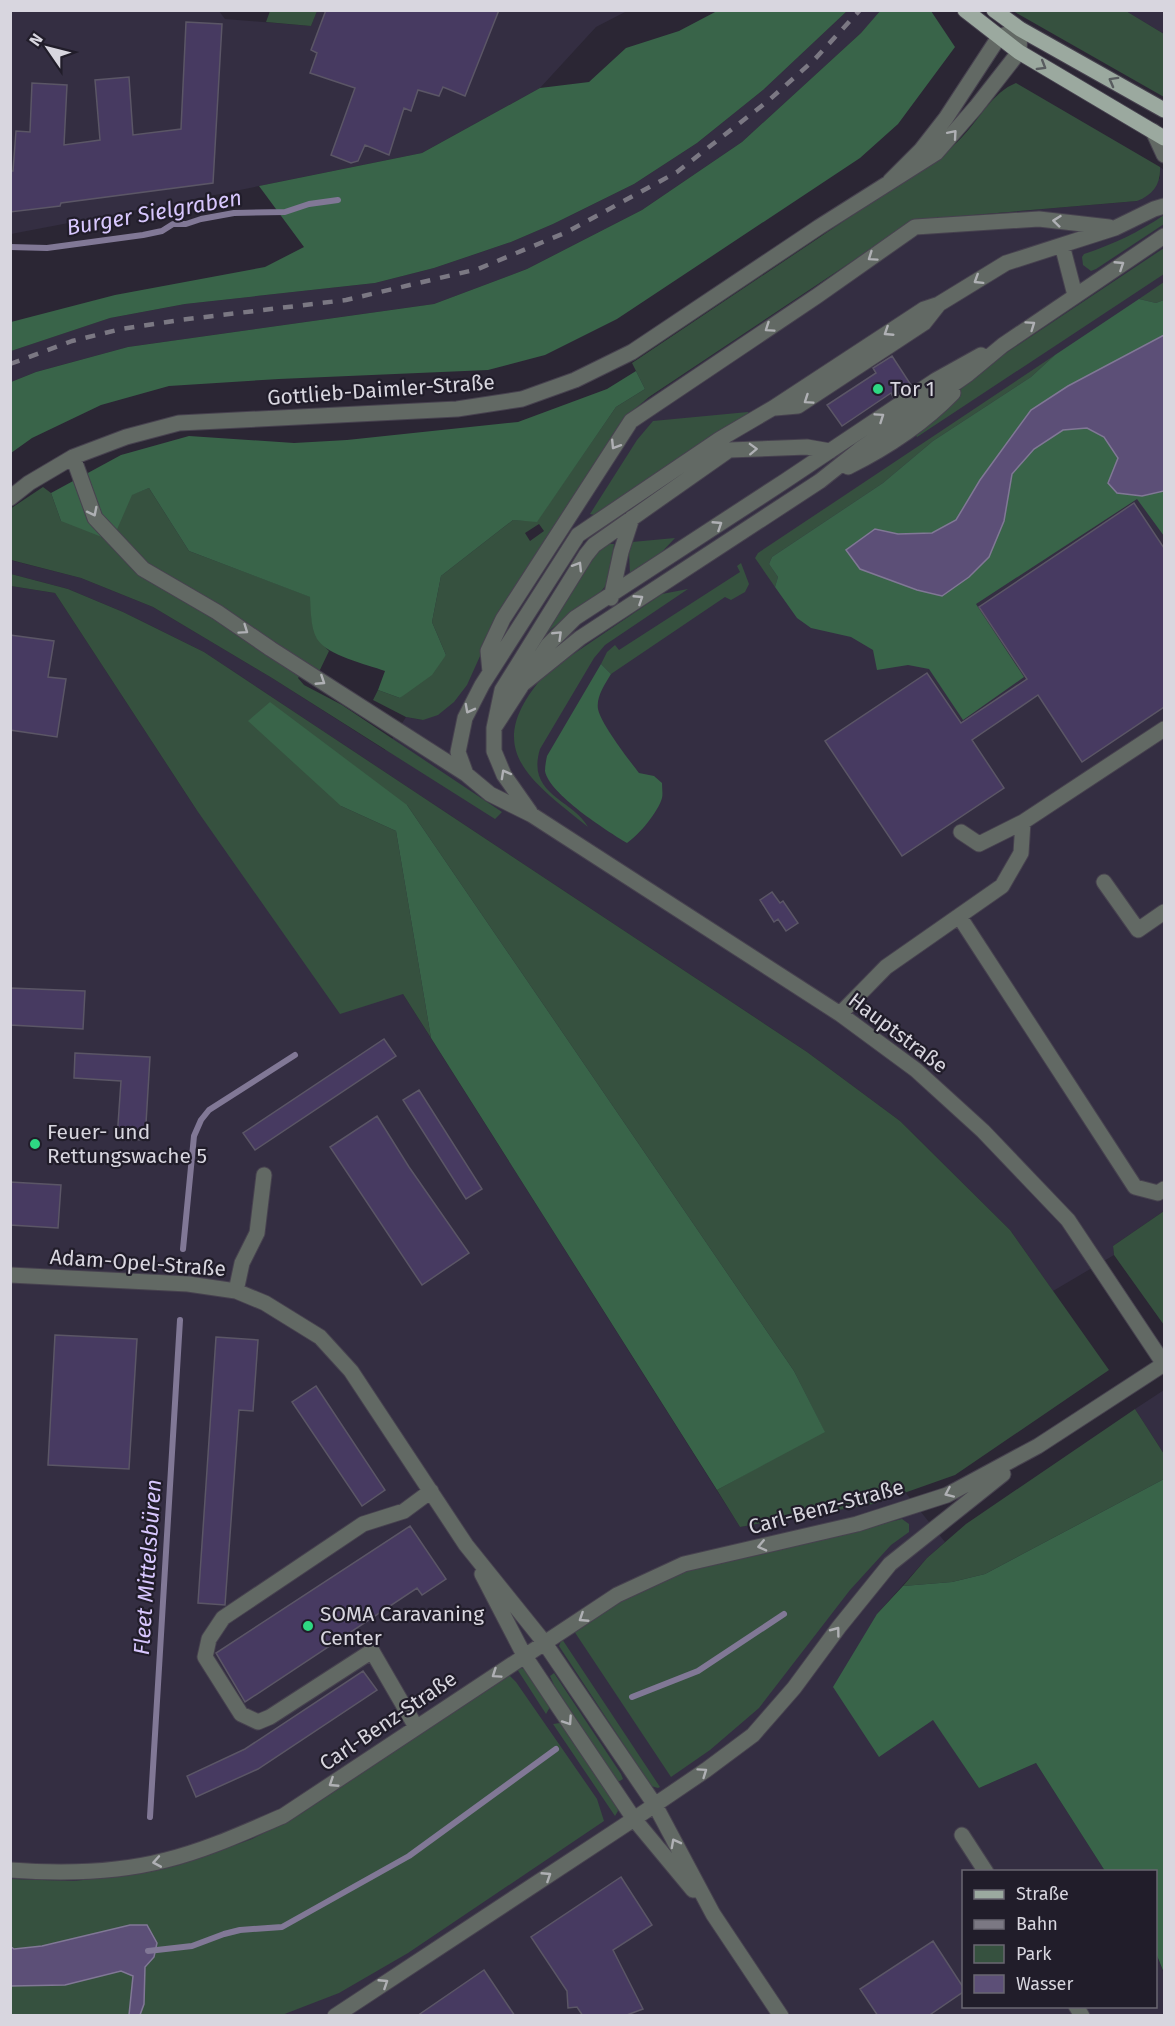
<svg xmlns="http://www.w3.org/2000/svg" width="1175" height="2026" viewBox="0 0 1175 2026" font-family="'Fira Sans',sans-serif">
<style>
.built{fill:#342e42}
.green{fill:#36513f;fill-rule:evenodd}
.forest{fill:#396449}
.water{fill:#5c4f77;stroke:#817896;stroke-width:1.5}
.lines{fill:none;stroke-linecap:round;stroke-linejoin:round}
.stream{stroke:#817896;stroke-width:6}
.building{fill:#473a61;stroke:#5b5666;stroke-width:1.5}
.minor-casing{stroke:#47424f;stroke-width:17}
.major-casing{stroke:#47424f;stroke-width:17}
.minor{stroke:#626964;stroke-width:15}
.major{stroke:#9ba99f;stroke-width:15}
.rail{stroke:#7b7883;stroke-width:4.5;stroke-dasharray:10 10;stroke-linecap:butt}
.oneway{stroke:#585c5f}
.oneway2{stroke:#afb0b4}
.poi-dot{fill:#2ed883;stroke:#211d2a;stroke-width:2}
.labels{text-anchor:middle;stroke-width:4.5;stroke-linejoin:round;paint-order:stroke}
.poi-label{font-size:21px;fill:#d8d6df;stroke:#211d2a;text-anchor:start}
.street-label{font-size:21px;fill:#d8d6df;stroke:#211d2a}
.water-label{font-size:22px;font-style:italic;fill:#d8c7fe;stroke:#211d2a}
</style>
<rect width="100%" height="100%" fill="#2b2634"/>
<!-- built -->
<path class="built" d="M317 10 627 11 596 27 540 88 422 153 220 194 11 234V11H219L225 19 311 26Z
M847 11H881L861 33 742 142 642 210 527 269 434 304 128 347 36 372 11 382V351L110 318 185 304 375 283 434 268 511 242 553 224 634 184 697 143 763 90Z
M1126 11H1164V34Z
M1160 167 1164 170V1211L1113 1246 1114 1255 1053 1291 1010 1230 900 1121 807 1052 204 652 123 612 68 589 11 574 10 560 81 578 153 607 272 678 385 750 406 717 423 720 485 645 630 413 641 403 914 220 1137 201 1160 178Z
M11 586 55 593 196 809 403 994 740 1527 872 1504 905 1492 945 1542 927 1558 877 1614 933 1719 979 1788 1036 1763 1105 1871 964 1872V2006H1156V1953L1164 1974V2016H11Z
M1164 1390V1454L1135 1409Z"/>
<!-- green -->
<path class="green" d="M270 11V10L317 11 311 26 266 22Z
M1013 11H1126L1164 34V97Z
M1016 83 1160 167C1161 184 1153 195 1137 201L914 220 649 397 630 413 585 479 485 645 467 685 454 702 438 715 423 720 406 717 373 700 378 690 400 698 446 655 432 622 441 576 513 520 537 521 616 407 645 389 632 363 938 158C947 151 956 144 963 136 980 118 993 92 1016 83ZM539 524 544 531 530 541 525 533Z
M1164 215V224L1096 269 1091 271 1083 265 1082 257 1084 254C1114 244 1139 232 1164 215Z
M1164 248V274L917 437 913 430 945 405 979 371Z
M1164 282V300L1156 303 1139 299Z
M1055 355 1031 377 933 441 883 483 772 557 769 564 778 577 775 587 755 558 758 553Z
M748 412 749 418 719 431 594 515 590 514 637 440 653 421Z
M43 487 51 493 61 521 149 488 189 551 311 597C311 621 311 633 329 651L318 674 305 670 298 678 304 685 342 705 502 812 495 819 272 678 153 607 81 578 11 560 10 509Z
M675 538 658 556 630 574 629 552 632 542Z
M602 544H614L611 570 607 584 598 595 551 629 539 642 541 631Z
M741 563 749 584 745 592 731 600 725 597 611 674 601 664 607 652 615 645 619 650 740 572 737 566Z
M11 574 68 589 123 612 204 652 807 1052 900 1121 1010 1230 1109 1370 955 1475 873 1504 740 1527 717 1490 824 1431 794 1371 407 805 341 806 396 831 431 1038 403 994 340 1014 196 809 55 593 11 586Z
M688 589 605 645 594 658 540 749C526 795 572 799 588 827 526 777 480 747 547 672L662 594Z
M1164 1211V1325L1114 1255 1113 1246Z
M1135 1409 1164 1454V1479L985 1574 952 1582 903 1586 927 1558 966 1524Z
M902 1519 909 1524V1532L891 1545 850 1590 759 1708 710 1750 671 1777 574 1631 634 1592 680 1572Z
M562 1639 660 1787 658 1788 651 1786 559 1646Z
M522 1668 525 1670 550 1707 546 1714 517 1669Z
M554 1673 621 1774 623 1779 618 1782 554 1685 550 1676Z
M509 1675 516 1682 597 1799 604 1821 408 1953 339 1993 282 2015H140L144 2004 145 1967 154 1957 42 1946 14 1949 11 1947 10 1879 74 1881 134 1874 179 1865 252 1839 302 1813Z
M560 1723 617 1807 618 1811 615 1816 553 1724Z
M121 1971 133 1976 129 2015H11L10 1986 65 1985Z"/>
<!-- forest -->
<path class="forest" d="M881 10 931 11 955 47 898 124 860 158 617 319 545 355 488 370 279 379 169 386 101 405 32 438 11 453V382L36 372 128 347 434 304 527 269 642 210 742 142 861 33Z
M717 11H847L763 90 697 143 634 184 553 224 511 242 434 268 375 283 185 304 110 318 11 351V322L115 295 265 267 304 247 259 186 422 153 540 88 589 82 626 48 679 31Z
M1139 299 1156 303 1164 300V335L1068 386 1031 410 980 480 956 520 932 533 898 534 875 529 847 550 1004 521 1012 473 1034 449 1063 430 1087 428 1104 437 1118 458 1108 483 1142 496 1164 491V536L1137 499 976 604 1024 677 963 720 929 669 908 665 877 670 873 650 851 637 811 628 797 618 775 587 778 577 769 564 772 557 883 483 933 441 1031 377 1055 355Z
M636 371 645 389 616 407 537 522 513 520 441 576 432 622 446 655 432 675 400 698 378 690 385 671C366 664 328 656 317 639 310 626 311 610 310 597L189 551 149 488 132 495 112 541 61 521 51 493 121 455 189 436 294 443 347 440 518 422 607 389Z
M601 664 611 674C605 684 596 697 598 709 601 724 629 760 639 773L654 776 662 783C662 788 663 794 662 798 658 812 639 835 627 843 607 831 549 794 545 771 545 766 546 761 547 756Z
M270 702 407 805 794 1371 825 1432 717 1490 431 1038 396 831 341 806 248 721Z
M1164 1479V1973L1156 1953V1872L1105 1871 1036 1763 979 1788 933 1720 879 1757 833 1687 877 1614 903 1586 952 1582 985 1574Z"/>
<!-- water -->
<path class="water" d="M1164 335V491L1142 496 1117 493 1108 483 1118 458 1104 437 1087 428 1063 430 1034 449 1012 474 1004 521 989 557 969 577 942 596 917 590 860 569 846 550 875 529 898 534 932 533 956 520 980 480 1031 410 1068 386Z
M130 1925H147L157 1943 154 1957 145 1967 144 2004 140 2015H129L133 1976 121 1971 65 1985 11 1986V1947L14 1949 42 1946Z"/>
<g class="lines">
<!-- stream -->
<path class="stream" d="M10 247 47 248 143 235 162 231 173 224H186L201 219 234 213 285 212 309 204 338 200
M183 1249 194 1136 201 1120 209 1110 295 1055
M632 1697 698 1671 784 1614
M150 1817 180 1320
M148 1951 192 1946 224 1934 240 1930 282 1927 409 1856 556 1749"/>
</g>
<!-- building -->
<path class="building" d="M326 10H499L465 96 443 87 439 96 418 90 411 111 404 108 389 155 365 145 358 161 351 163 331 155 355 88 310 73 317 53 311 50Z
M186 22 222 24 213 183 61 203 60 206 10 212V171H13L16 131 30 132 32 83 67 85 64 145 100 140 95 80 129 77 133 135 181 129Z
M892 356 911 385 893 397 891 393 842 426 827 405 876 373 873 368Z
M1134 503 1164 548V707L1082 762 1038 695 972 740 1004 788 902 856 825 741 927 673 961 723 1027 679 979 607Z
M10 635 54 641 48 677 66 679 57 737 10 730Z
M772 892 780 903 783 901 798 923 786 931 778 919 774 922 760 900Z
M10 988 85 991 83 1029 10 1025Z
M384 1039 396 1056 255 1150 243 1133Z
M75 1053 150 1057 145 1140 117 1139 121 1081 74 1078Z
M419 1090 482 1189 466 1199 403 1100Z
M377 1116 409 1167 469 1253 422 1285 330 1147Z
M10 1182 61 1185 58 1228 10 1225Z
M55 1335 137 1339 129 1469 48 1465Z
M216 1337 258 1340 253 1411 239 1410 225 1605 198 1603Z
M316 1386 385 1490 362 1506 292 1402Z
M410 1526 446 1579 422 1595 417 1588 245 1702 216 1653Z
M363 1671 377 1690 258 1769 196 1797 187 1776 245 1749Z
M621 1877 652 1925 613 1950 643 2009 624 2016H583L577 2007 568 2008 567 1991 531 1937Z
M933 1941 963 1987V1992L928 2016H878L860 1989Z
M484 1970 515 2016H417Z"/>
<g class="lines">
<!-- minor casing -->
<g class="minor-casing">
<path id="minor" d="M1153 131 1164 155
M1164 206 1154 209 1115 228 1006 263 939 304 924 309 773 408 720 439 578 535 482 685 465 718 458 752 466 774 490 794 532 815 840 1014 916 1070 983 1131 1068 1220 1164 1364
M1062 245 1075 295
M775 408 798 406 924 323 939 304
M73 457 95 518 143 569 217 612 271 649 466 774
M848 467C886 448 924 423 953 393
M10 498 29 483 73 457 126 437 179 423 457 409 522 399 575 380 632 352 819 227 936 153 976 107 1019 52 1020 29 999 37 946 118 921 150 890 181
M611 598 621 552 632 518
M490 672 488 651 503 619 631 421 817 296 915 227 1039 219 1109 227
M524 683 580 638 820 481 859 450 968 374 1003 345 1164 236
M494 728 548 645 575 618 785 481 936 380 981 355
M530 812 504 775 494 751V728L502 690 586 555 594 545 729 450 807 447 830 451
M961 832 979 844 1023 822 1164 729
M1104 882 1138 930 1164 912
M959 916 1135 1187 1158 1193 1164 1189
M840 1014 886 967 1002 886 1021 853 1023 822
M10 1275 188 1284 236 1291 265 1303 320 1337 351 1371 466 1545 544 1642 655 1805 713 1914 781 2016
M236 1291 242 1263 257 1233 264 1175
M482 1574 524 1655 560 1709 634 1819 693 1890
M416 1727 372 1651 270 1717 258 1722 241 1714 205 1657 209 1639 223 1618 363 1524 404 1511 431 1491
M962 1835 986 1872
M10 1870C62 1874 116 1873 166 1860 207 1850 245 1832 283 1816L617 1595 684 1564 857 1524 947 1495 1038 1446 1164 1364
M1076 2006 1082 2016
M335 2016 634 1819 706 1770 753 1735 794 1688 839 1627 890 1564 1003 1474"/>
</g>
<!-- major casing -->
<g class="major-casing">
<path id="major" d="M965 10 1019 52 1164 138
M994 10 1020 29 1164 110"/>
</g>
<!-- minor -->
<use href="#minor" class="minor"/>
<!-- major -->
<use href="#major" class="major"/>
<!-- rail -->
<path class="rail" d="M10 364 72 341 121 329 180 320 346 300 478 269 567 232 677 172 768 101 814 60 860 10"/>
</g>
<!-- one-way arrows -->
<defs><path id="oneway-chevron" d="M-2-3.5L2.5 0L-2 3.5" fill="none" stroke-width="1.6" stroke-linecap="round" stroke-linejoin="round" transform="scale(1.5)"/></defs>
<g class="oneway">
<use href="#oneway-chevron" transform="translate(1042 66) rotate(31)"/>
<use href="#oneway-chevron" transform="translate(1113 81) rotate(-151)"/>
</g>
<g class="oneway2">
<use href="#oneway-chevron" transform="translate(953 134) rotate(-49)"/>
<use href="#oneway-chevron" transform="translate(1057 221) rotate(-174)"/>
<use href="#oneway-chevron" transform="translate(872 257) rotate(145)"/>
<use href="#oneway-chevron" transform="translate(1120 265) rotate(-33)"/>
<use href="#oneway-chevron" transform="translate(978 280) rotate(148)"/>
<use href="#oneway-chevron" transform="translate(1031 325) rotate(-35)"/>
<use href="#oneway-chevron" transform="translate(769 328) rotate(146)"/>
<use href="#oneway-chevron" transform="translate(888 332) rotate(147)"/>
<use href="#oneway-chevron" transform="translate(808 400) rotate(146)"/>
<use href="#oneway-chevron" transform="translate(880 417) rotate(-34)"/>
<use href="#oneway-chevron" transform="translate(615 445) rotate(122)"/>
<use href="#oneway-chevron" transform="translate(753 449) rotate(-2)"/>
<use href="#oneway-chevron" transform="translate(93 512) rotate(63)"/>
<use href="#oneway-chevron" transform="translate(718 525) rotate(-33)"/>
<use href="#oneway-chevron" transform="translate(578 566) rotate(-58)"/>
<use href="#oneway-chevron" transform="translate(639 599) rotate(-33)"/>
<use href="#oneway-chevron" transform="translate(244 630) rotate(35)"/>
<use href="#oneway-chevron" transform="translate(558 635) rotate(-44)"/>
<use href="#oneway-chevron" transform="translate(321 681) rotate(33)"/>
<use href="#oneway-chevron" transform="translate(469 709) rotate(118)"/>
<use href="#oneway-chevron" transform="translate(505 774) rotate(-119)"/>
<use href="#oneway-chevron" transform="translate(949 1493) rotate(156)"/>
<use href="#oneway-chevron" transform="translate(762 1546) rotate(167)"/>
<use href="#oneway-chevron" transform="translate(583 1618) rotate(147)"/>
<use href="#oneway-chevron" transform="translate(836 1631) rotate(-53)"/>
<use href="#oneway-chevron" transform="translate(496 1674) rotate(146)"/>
<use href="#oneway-chevron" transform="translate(568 1721) rotate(56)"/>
<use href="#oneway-chevron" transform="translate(703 1772) rotate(-35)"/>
<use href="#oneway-chevron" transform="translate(333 1783) rotate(147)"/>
<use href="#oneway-chevron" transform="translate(675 1843) rotate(-118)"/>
<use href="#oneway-chevron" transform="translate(157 1862) rotate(170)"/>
<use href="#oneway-chevron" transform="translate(547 1876) rotate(-33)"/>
<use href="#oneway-chevron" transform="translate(384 1983) rotate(-33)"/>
</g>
<!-- markers -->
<g class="poi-dot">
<circle cx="878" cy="389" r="6"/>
<circle cx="35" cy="1144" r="6"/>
<circle cx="308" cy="1626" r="6"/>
</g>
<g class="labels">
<!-- poi labels -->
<g class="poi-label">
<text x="890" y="396">Tor 1</text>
<text x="47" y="1139">Feuer- und<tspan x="47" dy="24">Rettungswache 5</tspan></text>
<text x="320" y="1621">SOMA Caravaning<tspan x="320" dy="24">Center</tspan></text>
</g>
<!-- street labels -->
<g class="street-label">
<text transform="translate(381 390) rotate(-4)" y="7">Gottlieb-Daimler-Straße</text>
<text transform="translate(898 1033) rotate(37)" y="7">Hauptstraße</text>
<text transform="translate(138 1263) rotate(4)" y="7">Adam-Opel-Straße</text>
<text transform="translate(826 1507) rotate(-15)" y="7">Carl-Benz-Straße</text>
<text transform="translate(388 1721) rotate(-34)" y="7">Carl-Benz-Straße</text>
</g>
<!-- water labels -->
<g class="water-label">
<text transform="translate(154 212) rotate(-10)" y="8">Burger Sielgraben</text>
<text transform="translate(147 1567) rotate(-86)" y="8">Fleet Mittelsbüren</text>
</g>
</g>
<!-- border -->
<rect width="1175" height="2026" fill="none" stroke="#d8d6df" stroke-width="24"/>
<!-- legend -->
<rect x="962" y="1870" width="195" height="138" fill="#211d2a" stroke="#6a6772" stroke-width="1.5"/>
<rect x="974" y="1890" width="30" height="9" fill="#9ba99f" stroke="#6a6772" stroke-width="1.5"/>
<text x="1016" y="1900" font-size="18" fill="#d8d6df">Straße</text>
<rect x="974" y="1920" width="30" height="9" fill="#7b7883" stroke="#6a6772" stroke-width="1.5"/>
<text x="1016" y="1930" font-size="18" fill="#d8d6df">Bahn</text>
<rect x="974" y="1945" width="30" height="18" fill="#36513f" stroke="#6a6772" stroke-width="1.5"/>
<text x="1016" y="1960" font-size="18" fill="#d8d6df">Park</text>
<rect x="974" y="1975" width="30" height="18" fill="#5c4f77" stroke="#6a6772" stroke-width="1.5"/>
<text x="1016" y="1990" font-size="18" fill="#d8d6df">Wasser</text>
<!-- north arrow -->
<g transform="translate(48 48) rotate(305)" stroke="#211d2a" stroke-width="4.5" paint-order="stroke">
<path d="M0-4.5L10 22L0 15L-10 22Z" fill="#d8d6df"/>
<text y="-9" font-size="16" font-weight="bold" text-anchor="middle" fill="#d8d6df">N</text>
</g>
</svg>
